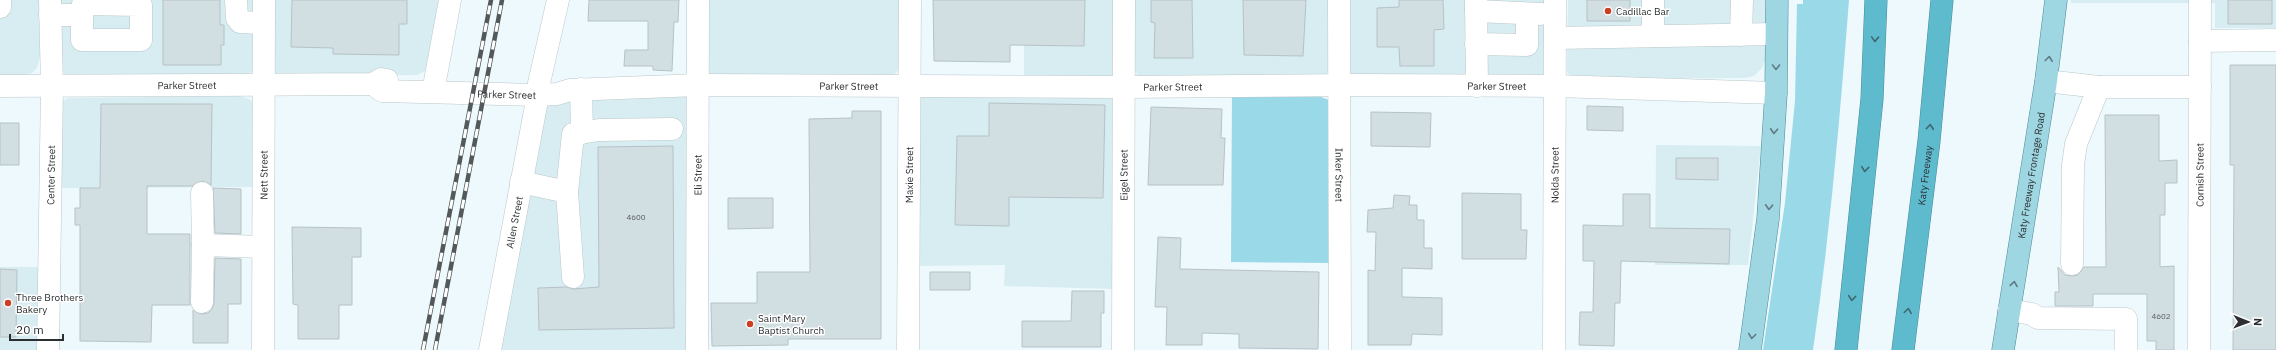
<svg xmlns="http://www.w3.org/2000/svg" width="2276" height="350" viewBox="0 0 2276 350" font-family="'IBM Plex Sans',sans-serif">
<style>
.built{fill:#d7edf2}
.green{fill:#9ad9e7}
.building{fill:#d2dfe2;stroke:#b6c2c5}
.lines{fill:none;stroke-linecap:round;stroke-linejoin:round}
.minor-casing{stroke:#bbc7ca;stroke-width:23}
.major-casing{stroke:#4c8a97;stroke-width:23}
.highway-casing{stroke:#4c8a97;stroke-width:23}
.minor{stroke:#fff;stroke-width:22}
.major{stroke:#9ed6e2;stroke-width:22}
.highway{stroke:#5ebbce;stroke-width:22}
.rail-casing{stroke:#53595b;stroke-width:4.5}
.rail{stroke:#fff;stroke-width:3;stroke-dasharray:9;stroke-linecap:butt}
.oneway{stroke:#3f6770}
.oneway2{stroke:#5f7a81}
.poi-dot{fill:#ca4023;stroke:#fff;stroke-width:1.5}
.labels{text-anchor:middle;stroke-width:3;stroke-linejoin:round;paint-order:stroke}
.number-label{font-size:8px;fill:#555b5d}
.poi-label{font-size:10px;fill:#2b2f31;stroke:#fff;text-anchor:start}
.street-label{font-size:10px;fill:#2b2f31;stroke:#fff}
</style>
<rect width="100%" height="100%" fill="#edf9fc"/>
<!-- built -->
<path class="built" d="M0 0H40V57L37 68 32 73 24 75H0Z
M60 0H254L252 71 247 75 65 74 62 71Z
M273 0H443L429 69 417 75 275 76 273 72Z
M705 0H900V67L896 73 890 76H705Z
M1024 0H1118L1115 74 1110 79H1024Z
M1134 0H1331L1328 73 1322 77 1142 79 1137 75 1134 67Z
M1349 0H1548L1545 76 1353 78 1349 73Z
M1568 0H1766V58L1762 68 1754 76 1745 78 1575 79 1569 75 1567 70Z
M2071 0H2276V28H2215V3H2071Z
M686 95 690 100 691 350H501L541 113 551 100Z
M240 96 251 100 253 105V187L60 188 61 103 64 100 69 98Z
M922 96 1114 97 1116 289 1004 286 1005 265 917 266 919 103Z
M1656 145 1761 146 1748 265H1655Z
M0 267H40L38 350H0Z"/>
<!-- green -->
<path class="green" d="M1803 0H1849C1840 117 1830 234 1813 350H1763L1785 203 1795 101 1797 4H1803Z
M1232 93 1314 94 1331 101 1335 263 1231 262Z"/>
<!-- building -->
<path class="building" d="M163 0H220V25H224V45H221V65H163Z
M292 0H407V24H399V55L333 54V48L291 47Z
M589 0H679L678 22H674L672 71 653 70V66H624L625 50H648V21H588Z
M933 0H1085L1084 46 1010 45V62L934 61Z
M1151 0H1192L1193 58H1154L1155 23 1151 22Z
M1243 0H1306L1303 56 1244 55Z
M1399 0H1443L1444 29 1434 30V66H1400L1399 47H1377V8L1399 7Z
M1587 0H1630V21H1587Z
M2228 0H2272V24H2228Z
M2230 65H2276V350H2233L2234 165H2230Z
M989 103 1105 105 1103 198 1009 197V226L955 225 957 136H989Z
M101 104H212L211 185 202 181 192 186H147V234H190V305H152L151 342 80 341V225H75V208H80V188H100Z
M1587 106 1623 107V131L1587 130Z
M1151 107 1222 109 1221 138H1225L1223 185H1148Z
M852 111H881V339H788V345L712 346 711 303H757V272H810L809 119 852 118Z
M1371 112 1431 113 1430 147 1371 146Z
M2105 115H2159V161L2177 160V183H2165V215H2160V267L2174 266V350H2156V341H2147V294H2093V306H2055V292H2059L2058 267 2065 275 2072 276 2078 275 2084 267H2106Z
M0 123H19V165H0Z
M673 146 674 328 539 330 538 288 567 287 573 289 599 287 598 147Z
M1676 158H1718V180L1676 179Z
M213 188 241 189V234L215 233Z
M1462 193 1521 194V230H1527L1526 259H1462Z
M1623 194H1650V228L1730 229 1729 264 1621 261 1620 303H1615L1614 346 1579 345 1580 312H1593L1594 261H1583V225L1623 226Z
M1394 195 1410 196 1409 205H1417V220H1424V248H1432V269L1402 268V297L1442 298V335L1412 334 1411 345H1368V270L1375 271 1376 232H1367L1368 210 1393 208Z
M728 198H773V228L728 229Z
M292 227 361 228V257H352V305H339V339H298V305L293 304Z
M1158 237 1181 238 1180 269 1319 272 1318 349 1239 348V334L1202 333V345H1166L1167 307H1155Z
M215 258 241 259V304H228V343H193V310L201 314 208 313 212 309 214 303Z
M0 269 17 270 16 337H0Z
M930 272H970V290H930Z
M1072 291H1104V313H1101V347H1022V321H1071Z"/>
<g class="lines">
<!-- minor casing -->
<g class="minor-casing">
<g id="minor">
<path d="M236 0 237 18 240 22 264 23"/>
<path id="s1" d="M1339 0 1340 350"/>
<path d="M1476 0 1477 86"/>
<path d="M0 7V0"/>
<path d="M1476 11 1541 14"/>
<path d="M50 15H82L83 4 141 5V40H82V15"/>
<path d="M1741 35 1742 0"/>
<path d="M1653 36V0"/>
<path d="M1555 38 1776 34"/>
<path d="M2200 41 2276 40"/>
<path d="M1476 44 1527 45V14"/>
<path d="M435 81 450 0"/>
<path d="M2046 81 2099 87H2200"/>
<path d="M539 83 558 0"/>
<path id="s2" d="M373 84 382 91 538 95 557 94 570 90 698 85 1124 87 1358 85 1555 86 1776 93"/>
<path id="s3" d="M0 86 373 84 381 79 387 80"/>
<path d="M581 89 582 133"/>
<path d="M521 182 567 192 573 134 599 130 672 129"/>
<path d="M567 192 573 277"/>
<path d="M202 193 203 245"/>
<path d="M2072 264 2073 165 2076 144 2099 87"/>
<path d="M202 302 203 245 263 247"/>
<path d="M2009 310 2032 314 2038 318 2126 319V350"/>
<path id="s4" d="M48 350 52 86 50 0"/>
<path id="s5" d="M263 350 264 0"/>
<path id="s6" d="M490 350 538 95"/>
<path id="s7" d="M697 350 698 0"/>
<path id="s8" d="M908 350 910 0"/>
<path id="s9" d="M1123 350 1124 0"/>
<path id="s10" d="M1554 350 1555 0"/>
<path id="s11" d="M2199 350 2200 0"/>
</g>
</g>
<!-- major casing -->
<g class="major-casing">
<g id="major">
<path d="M1750 350 1768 219 1776 93 1777 0"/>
<path id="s12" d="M2003 350 2046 81 2056 0"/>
</g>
</g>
<!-- highway casing -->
<g class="highway-casing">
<g id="highway">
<path d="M1846 350 1872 99 1876 0"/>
<path id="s13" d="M1903 350 1929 141 1942 0"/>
</g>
</g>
<!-- minor -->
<use href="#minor" class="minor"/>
<!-- major -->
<use href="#major" class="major"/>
<!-- highway -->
<use href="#highway" class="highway"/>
<!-- rail casing -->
<g class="rail-casing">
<path id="rail" d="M423 350 491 0
M435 350 502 0"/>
</g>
<!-- rail -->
<use href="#rail" class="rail"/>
</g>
<!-- one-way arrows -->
<defs><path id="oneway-chevron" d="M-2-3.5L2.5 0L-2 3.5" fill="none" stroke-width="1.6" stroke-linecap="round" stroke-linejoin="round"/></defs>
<g class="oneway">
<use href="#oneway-chevron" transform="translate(1875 39) rotate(92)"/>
<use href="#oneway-chevron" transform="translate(1930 127) rotate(-85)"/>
<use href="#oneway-chevron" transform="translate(1865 169) rotate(96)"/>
<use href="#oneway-chevron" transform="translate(1852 298) rotate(96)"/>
<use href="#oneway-chevron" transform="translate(1908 311) rotate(-82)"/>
</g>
<g class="oneway2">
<use href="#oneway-chevron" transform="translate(2049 59) rotate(-83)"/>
<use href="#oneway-chevron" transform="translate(1776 67) rotate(90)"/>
<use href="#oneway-chevron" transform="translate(1774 131) rotate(93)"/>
<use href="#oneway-chevron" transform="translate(1769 207) rotate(93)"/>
<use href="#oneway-chevron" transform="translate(2014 284) rotate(-81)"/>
<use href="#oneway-chevron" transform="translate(1752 336) rotate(98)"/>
</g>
<!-- markers -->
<g class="poi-dot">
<circle cx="1608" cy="11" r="4"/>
<circle cx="8" cy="303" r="4"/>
<circle cx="750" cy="324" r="4"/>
</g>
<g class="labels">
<!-- number labels -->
<g class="number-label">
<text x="636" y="220">4600</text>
<text x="2161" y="319">4602</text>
</g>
<!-- poi labels -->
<g class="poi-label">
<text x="1616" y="15">Cadillac Bar</text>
<text x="16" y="301">Three Brothers<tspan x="16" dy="12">Bakery</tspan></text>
<text x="758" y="322">Saint Mary<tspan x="758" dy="12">Baptist Church</tspan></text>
</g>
<!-- street labels -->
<g class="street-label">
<text dy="4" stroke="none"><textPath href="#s3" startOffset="187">Parker Street</textPath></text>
<text dy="4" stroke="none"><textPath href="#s2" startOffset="479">Parker Street</textPath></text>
<text dy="4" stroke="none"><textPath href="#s2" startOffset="1127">Parker Street</textPath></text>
<text dy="4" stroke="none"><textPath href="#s2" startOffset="803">Parker Street</textPath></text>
<text dy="4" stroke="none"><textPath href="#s2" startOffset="136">Parker Street</textPath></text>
<text dy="4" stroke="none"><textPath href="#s4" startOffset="175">Center Street</textPath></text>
<text dy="4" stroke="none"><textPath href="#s5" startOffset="175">Nett Street</textPath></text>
<text dy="4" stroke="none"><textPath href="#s7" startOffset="175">Eli Street</textPath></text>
<text dy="4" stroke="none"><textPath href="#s8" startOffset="175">Maxie Street</textPath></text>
<text dy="4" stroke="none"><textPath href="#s9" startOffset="175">Eigel Street</textPath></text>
<text dy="4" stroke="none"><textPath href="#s1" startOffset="175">Inker Street</textPath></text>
<text dy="4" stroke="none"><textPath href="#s10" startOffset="175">Nolda Street</textPath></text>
<text dy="4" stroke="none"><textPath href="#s13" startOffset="176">Katy Freeway</textPath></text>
<text dy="4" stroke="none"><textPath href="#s12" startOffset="177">Katy Freeway Frontage Road</textPath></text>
<text dy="4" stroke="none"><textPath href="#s11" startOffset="175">Cornish Street</textPath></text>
<text dy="4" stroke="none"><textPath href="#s6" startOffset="130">Allen Street</textPath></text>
</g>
</g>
<!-- north arrow -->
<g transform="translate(2248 322) rotate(91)" stroke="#ffffff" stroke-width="3" paint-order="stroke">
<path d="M0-3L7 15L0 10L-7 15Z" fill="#2b2f31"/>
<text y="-6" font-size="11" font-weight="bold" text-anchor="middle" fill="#2b2f31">N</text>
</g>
<!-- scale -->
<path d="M10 334v6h53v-6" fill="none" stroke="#2b2f31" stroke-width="2"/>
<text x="16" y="334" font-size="12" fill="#2b2f31" stroke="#ffffff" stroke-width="3" paint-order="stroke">20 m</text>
</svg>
